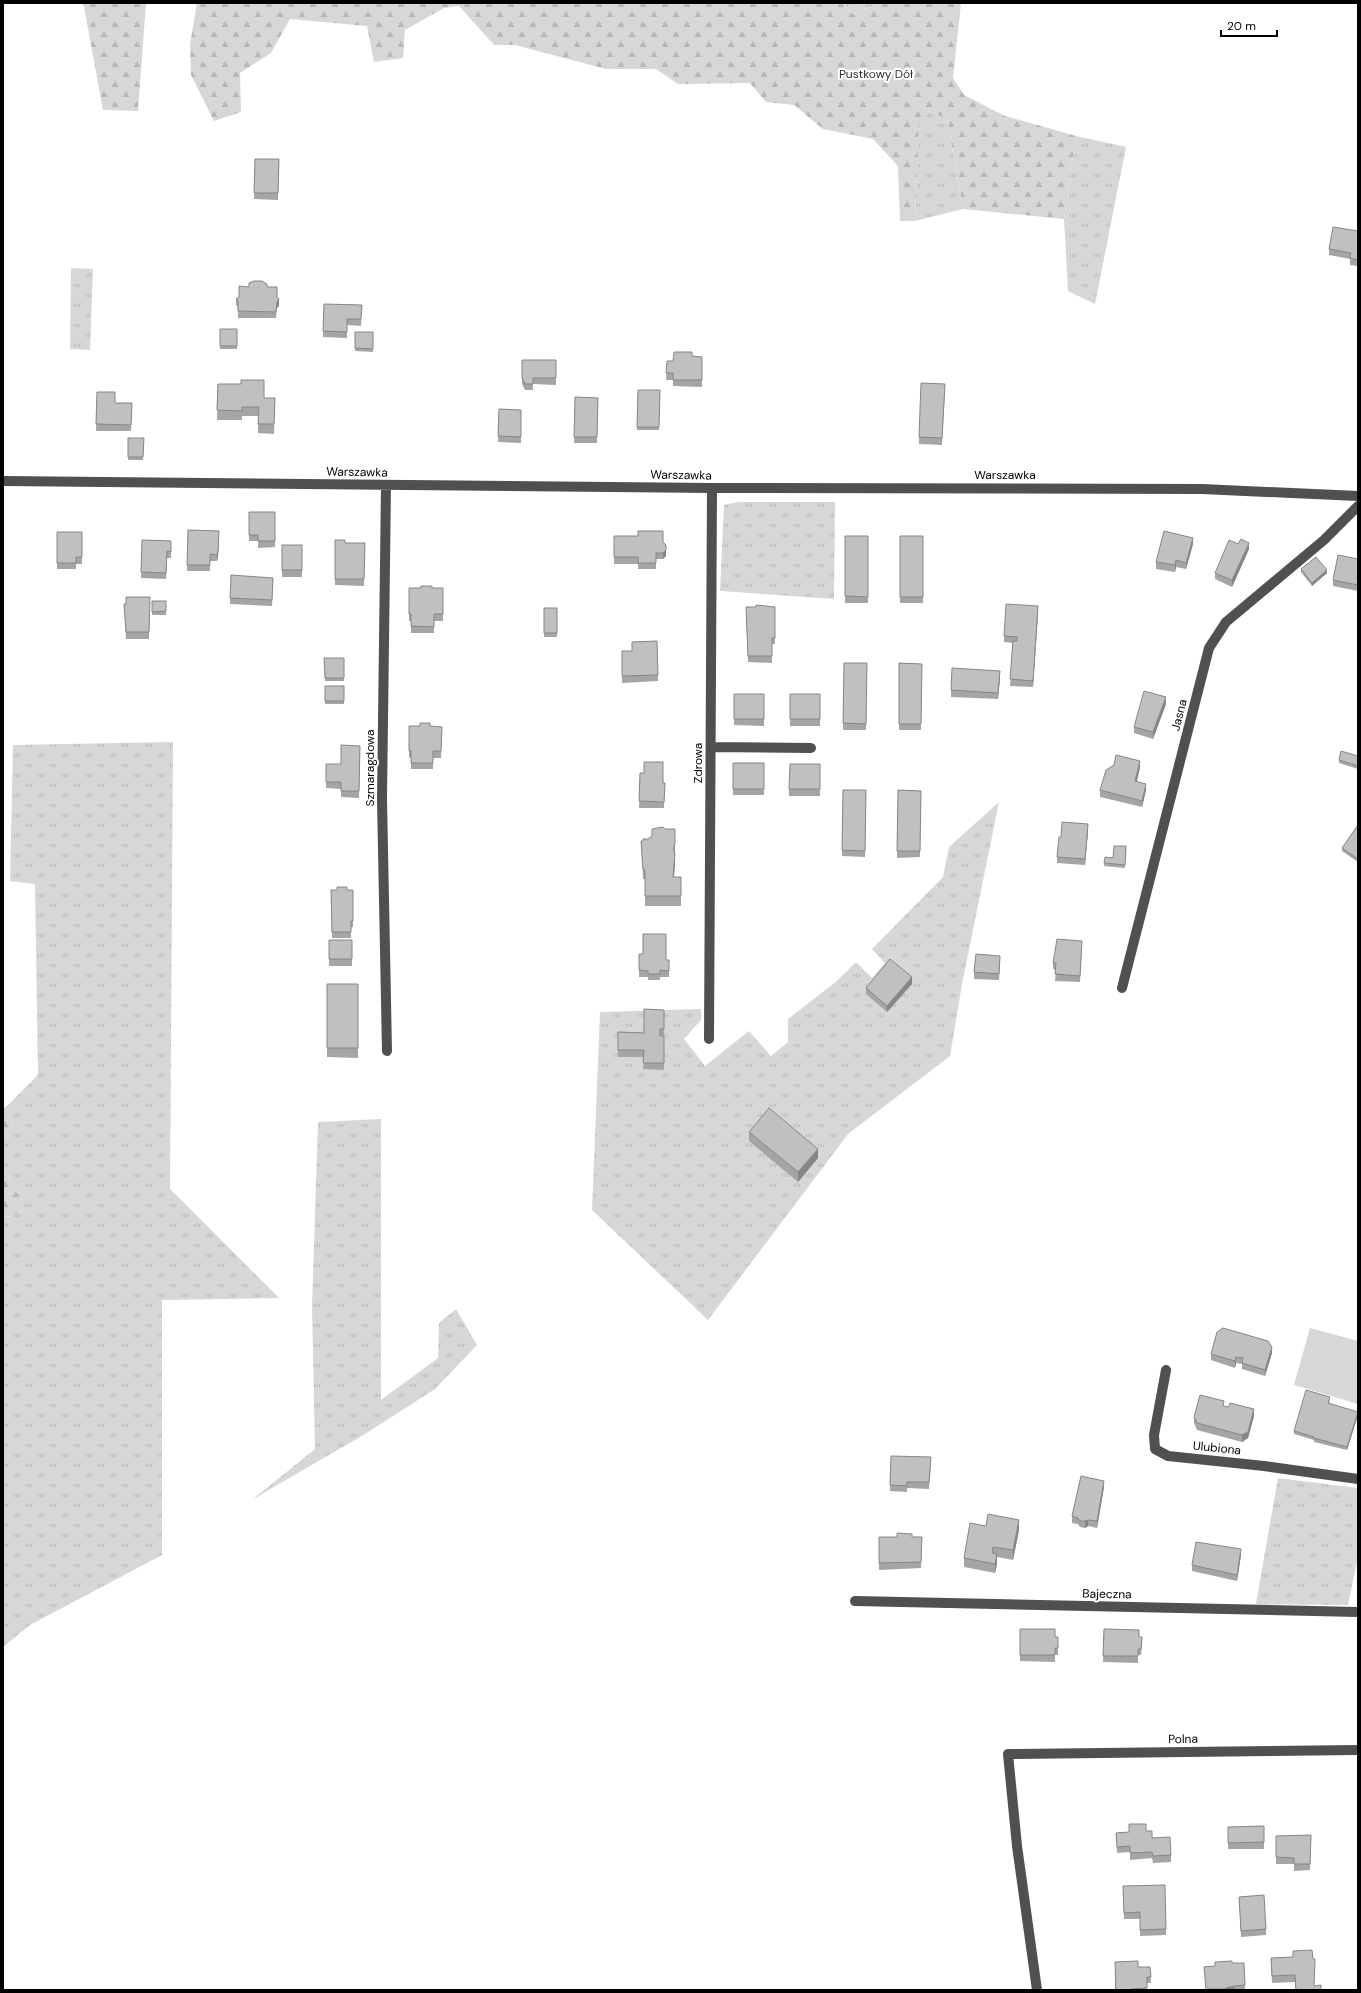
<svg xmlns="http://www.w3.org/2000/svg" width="1361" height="1993" viewBox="0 0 1361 1993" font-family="'DM Sans',sans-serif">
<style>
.grass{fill:url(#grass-tufts)}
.forest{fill:url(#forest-firs)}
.green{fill:#d7d7d7}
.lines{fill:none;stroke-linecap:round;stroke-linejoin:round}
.minor{stroke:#505050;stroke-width:10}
.wall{fill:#a5a5a5}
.shaded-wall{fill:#868686}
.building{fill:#c0c0c0;stroke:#868686}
.labels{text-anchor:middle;stroke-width:4;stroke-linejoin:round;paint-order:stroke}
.park-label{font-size:12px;fill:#2e2e2e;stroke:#fff}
.street-label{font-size:12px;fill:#000;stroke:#fff}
</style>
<defs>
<pattern id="grass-tufts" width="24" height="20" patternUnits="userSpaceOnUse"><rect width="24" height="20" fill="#d7d7d7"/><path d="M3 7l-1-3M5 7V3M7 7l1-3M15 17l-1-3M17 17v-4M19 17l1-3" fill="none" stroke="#b7b7b7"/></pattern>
<pattern id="forest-firs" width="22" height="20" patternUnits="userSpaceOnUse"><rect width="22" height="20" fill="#d7d7d7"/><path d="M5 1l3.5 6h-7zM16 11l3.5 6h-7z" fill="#b7b7b7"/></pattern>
</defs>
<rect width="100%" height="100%" fill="#fff"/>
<!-- grass -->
<path class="grass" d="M843 3H881L853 14Z
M929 111 947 119 963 209 915 221 919 125Z
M1076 136 1126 147 1095 304 1068 291 1064 219Z
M71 268 93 269 90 350 70 349Z
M739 502H835L834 599 720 591 724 505Z
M173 742 170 1189 279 1298 162 1300V1555L30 1625 3 1647V1217L12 1216 26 1206 3 1168V1140L13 1123 6 1107 38 1075 35 884 10 881 13 745Z
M999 802 962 984 950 1056 848 1134 708 1320 592 1210 600 1012 701 1009V1020L684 1039 705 1066 749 1031 771 1056 788 1042V1019L837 981 856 962 872 978 885 963 872 949 943 877 949 847Z
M381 1119V1400L438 1358 439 1323 456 1309 477 1345 435 1389 365 1434 253 1499 315 1449 312 1307 318 1122Z
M1278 1478 1358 1488V1557L1348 1605 1256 1604Z"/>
<!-- forest -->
<path class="forest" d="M82 3H146L138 111 103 110 84 7Z
M197 3H842L853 14 881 3H961L953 78 964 95 1005 116 1076 136 1064 219 963 209 947 119 929 111 919 125 915 221H900L898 166 873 139 823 129 794 105 766 102 750 83 678 84 656 69H606L515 45H494L459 6 444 8 405 30 403 58 374 62 367 26 290 19 271 53 240 73 241 112 214 121 191 75 190 44Z
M3 1107H6L13 1123 3 1140Z
M3 1168 26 1206 12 1216 3 1217Z"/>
<!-- green -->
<path class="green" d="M1310 1328 1358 1341V1404L1294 1385Z"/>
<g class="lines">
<!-- minor -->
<path class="minor" d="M3 481 712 488 1202 489 1358 496
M386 485 382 799 387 1051
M711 747 811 748
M1122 988 1209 648 1226 622 1324 540 1358 506
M709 1039 712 488
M1166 1370 1154 1435 1155 1449 1168 1456 1264 1466 1358 1479
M855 1601 1358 1612
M1037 1990 1017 1846 1008 1754 1358 1750"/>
</g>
<!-- wall -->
<path class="wall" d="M255 159H279L278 200 254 199Z
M1358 231V266L1350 265V259L1329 255V249Z
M249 287H267L277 297 279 306 277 308 276 318H238V307L236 305V299Z
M324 304 362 305 361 326 347 325V338L323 337Z
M220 329H237V349H220Z
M355 332H373V352L355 351Z
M692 356 702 357V387L673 386V380H666L667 361H673Z
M522 360H556V385L533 384V390H525L522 384Z
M218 384 264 398H275L274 434 258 433V416H242V420H217Z
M638 390H660L659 430H637Z
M945 390 942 445 919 444V437Z
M97 392 115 403H132L131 431H96Z
M575 397 598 398 597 443H574Z
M499 409 521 410V443L498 442Z
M128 438H144L143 460H128Z
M249 512H275V547L258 548V541H249Z
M188 530 219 531 218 557 217 561H210V571H187Z
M57 532H82V564H76V569H57Z
M614 536 663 542 666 556 663 559H656V569H638V564H614Z
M845 536H868V603H845Z
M900 536H923V603H900Z
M142 540 171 541V558H167L166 579 141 578Z
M335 540 345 543H365L364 586 335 585Z
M1193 544 1186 569 1176 567 1175 572 1156 569V562Z
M1238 544 1249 549 1232 587 1215 579V573Z
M282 545H302V577H282Z
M1358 559V591L1333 586V580Z
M1301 569 1327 573 1312 586 1301 572Z
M273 584 272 606 230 604V598Z
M409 588H443V621H434V633H411V621H409Z
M150 597 149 639H126L124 604H126Z
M152 601H166V615H152Z
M775 607V644H772V663L748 662 746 613Z
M544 608H557V637H544Z
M1038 613 1033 687 1010 686 1013 643 1004 642V636Z
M657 641 658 681 622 683V651H632Z
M324 658H344V681H325Z
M844 663H867L866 730H843Z
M899 663 922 664 921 730H899Z
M1000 677 998 699 951 697V690Z
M325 686H344V704H325Z
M734 694H764V726L734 725Z
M790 694H820V726H790Z
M1166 704 1153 739 1134 733V727Z
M409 726 442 727 441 758H433V769H411V757L409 758Z
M360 746 359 798 341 797V789L326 788V764H341Z
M1358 756V769L1339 763V760Z
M733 763H764V795H733Z
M820 764V796H789V789Z
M1140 767 1137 782 1146 790 1142 807 1100 797V790Z
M640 773 663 783H665L664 808H639Z
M843 790H866L865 857 842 856Z
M898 790 921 791 920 857 897 858Z
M1358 825V862L1342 851V848Z
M665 829H675V863L674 877H681V906H645V879H643L641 841H643L648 839Z
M1088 831 1085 865 1057 863V857L1061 837Z
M1126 846 1125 868 1104 866 1105 857 1113 858Z
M331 890H353V927H351V938H332Z
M329 940H352V966H329Z
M1082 947 1080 982 1055 981 1056 970 1053 969V963Z
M639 954 666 960H669V977H660V980H648V977H639Z
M1000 962 999 980 974 979V972Z
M327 984H358V1058L327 1057Z
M912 984 887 1012 866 994V988Z
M664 1010V1035L660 1036H664V1070L643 1069 644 1057H618V1032L644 1033Z
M749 1132 818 1158 798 1182 749 1141Z
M1272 1353 1265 1376 1242 1369V1364L1236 1363 1235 1368 1211 1360V1354Z
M1330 1400 1329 1403 1358 1415 1347 1450 1314 1442V1440L1294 1434V1431Z
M1224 1406 1254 1416 1248 1438 1242 1442 1197 1430 1194 1423V1417Z
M891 1456 931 1464 929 1489 907 1488V1492L890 1491Z
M1104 1487 1097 1528 1088 1526 1085 1528 1080 1527 1078 1524 1072 1523V1516Z
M986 1526 1019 1530 1013 1560 997 1557V1564L995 1573 964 1567V1558Z
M879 1537H922L921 1568 879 1570Z
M1241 1555 1237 1581 1192 1571V1565Z
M1020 1629 1058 1637V1655H1055V1662L1020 1661Z
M1104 1629 1139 1637 1142 1646 1141 1655H1138V1663L1103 1662Z
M1129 1824 1146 1831 1171 1855V1862L1153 1863 1152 1858 1130 1860V1852L1117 1853 1116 1833 1129 1832Z
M1264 1826V1849H1228V1827Z
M1311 1835 1310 1870 1294 1871V1864H1276V1836Z
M1123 1893 1166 1929V1935L1140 1936V1919H1124Z
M1239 1897 1266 1929V1935L1241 1937Z
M1271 1958 1314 1986 1321 1990H1295V1982L1272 1983Z
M1115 1962 1138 1967H1150L1151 1983H1147V1990H1115Z
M1215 1962 1232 1963 1245 1985V1990H1206L1204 1967 1215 1966Z"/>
<!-- shaded-wall -->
<path class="shaded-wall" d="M279 299V306L277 308V302Z
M219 538 218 557 217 561V555Z
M1193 538V544L1186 569V563Z
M1249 543V549L1232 587V580Z
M666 550V556L663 559V553Z
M1176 560V567L1175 572V565Z
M1327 570V573L1312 586V583Z
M1038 606V613L1033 687V681Z
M1000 671V677L998 699V693Z
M1166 697V704L1153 739V732Z
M1140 761V767L1135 788V781Z
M1146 784V790L1142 807V801Z
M1088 824V831L1085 865V859Z
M675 853V863L673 887V877Z
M912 977V984L887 1012V1006Z
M818 1149V1158L798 1182V1172Z
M1272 1347V1353L1265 1376V1370Z
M1236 1357V1363L1235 1368V1361Z
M1254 1409V1416L1248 1438 1242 1442V1435Z
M1358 1412V1415L1347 1450V1447Z
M1104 1481V1487L1097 1528V1521Z
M1019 1520V1530L1013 1560V1550Z
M1088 1520V1526L1085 1528V1521Z
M1241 1549V1555L1237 1581V1575Z
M997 1554V1564L995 1573V1564Z
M1234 1986V1990H1226V1988Z"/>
<!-- building -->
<path class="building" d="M255 159H279L278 193H254Z
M1333 227 1358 231V260L1350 258 1351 253 1329 249Z
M254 281H262L267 284V287H277V297L279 299 277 302 276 312 238 311V301L236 299 239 297V286L249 287V283Z
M324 304 362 305 361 319H347V332L323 331Z
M220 329H237V346H220Z
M355 332H373V349L355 348Z
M674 352H692V356L702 357V380H673V373H666L667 361H673Z
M522 360H556V378H533V384H525L522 378Z
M241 380H264V398H275L274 424H258L259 407H242V411L217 410 218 384H241Z
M921 383 945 384 942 438 919 437Z
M638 390H660L659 427H637Z
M97 392H115V403H132L131 425 96 424Z
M575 397 598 398 597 437H574Z
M499 409 521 410V437L498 436Z
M128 438H144L143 457H128Z
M249 512H275V541H258V535H249Z
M188 530 219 531 218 551 217 555 210 554V565H187Z
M638 531H663V542L666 545V550L663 553H656V563H638V557H614V536H638Z
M1164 531 1193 538 1186 563 1176 560 1175 565 1156 562Z
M57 532H82V557H76V563H57Z
M845 536H868V597L845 596Z
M900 536H923V597H900Z
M1241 539 1249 543 1232 580 1215 573 1229 540 1238 544Z
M142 540 171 541V552L167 551 166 573 141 572Z
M335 540H345V543H365L364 579H335Z
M282 545H302V570H282Z
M1338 555 1358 559V585L1333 580Z
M1316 557 1327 570 1312 583 1301 569Z
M231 575 273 578 272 600 230 598Z
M421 586H432V588H443V614H434V627L411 626V614H409V588H421Z
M126 597H150L149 632H126L124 604H126Z
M152 601H166V611L152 612Z
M1006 604 1038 606 1033 681 1010 679 1013 641H1017V637L1004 636Z
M756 605 775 607V638H772V656H748L746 607H756Z
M544 608H557V633H544Z
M657 641 658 675 622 676V651H632V642Z
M324 658H344V678H325Z
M844 663H867L866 724 843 723Z
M899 663 922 664 921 724H899Z
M952 668 1000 671 998 693 951 690Z
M325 686H344V701H325Z
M1144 691 1166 697 1153 732 1134 727Z
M734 694H764V719H734Z
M790 694H820V719H790Z
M420 723H430V726L442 727 441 751H433V763H411V751H409V726H420Z
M341 745 360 746 359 791H341V782H326V764H341Z
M1341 751 1358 756V766L1339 760Z
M1116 755 1140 761 1135 781 1146 784 1142 801 1100 790 1106 770 1114 765Z
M644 762H663V783H665L664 802 639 801 640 773H644Z
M733 763H764V789H733Z
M790 764H820V789H789Z
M843 790H866L865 851 842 850Z
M898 790 921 791 920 851H897Z
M1062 822 1088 824 1085 859 1057 857 1059 837H1061Z
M1358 825V859L1342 848Z
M663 827 665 829H675V845H674V853H675L673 877H681V896H645V870L643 869 641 841H643V839H648L652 836V829Z
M1114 846H1126L1125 865 1104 863 1105 857 1113 858Z
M337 887H347V890H353V921H351V932H332L331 890H337Z
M643 934H666V960H669V971L660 970V974H648V971L639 970V954H643Z
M1057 939 1082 941 1080 976 1055 974 1056 963H1053Z
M329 940H352V959H329Z
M976 954 1000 956 999 974 974 972Z
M890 959 912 977 887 1006 866 988Z
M327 984H358V1048H327Z
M644 1009 664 1010V1029H660V1036H664V1063H643L644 1050H618V1032L644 1033Z
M769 1108 818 1149 798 1172 749 1132Z
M1223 1328 1268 1341 1272 1347 1265 1370 1242 1363 1243 1358 1236 1357 1235 1361 1211 1354 1217 1332Z
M1306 1390 1330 1397 1328 1403 1358 1412 1347 1447 1314 1438V1437L1294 1431Z
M1200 1395 1224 1401 1223 1406 1229 1407 1230 1403 1254 1409 1248 1432 1242 1435 1197 1423 1194 1417Z
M891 1456 931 1457 929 1482H907V1486L890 1485Z
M1081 1476 1104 1481 1097 1521 1088 1520 1085 1521H1080L1078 1518 1072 1516Z
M988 1514 1019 1520 1013 1550 993 1547 992 1553 997 1554 995 1564 964 1558 970 1523 986 1526Z
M897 1533 912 1534V1537H922L921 1562 879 1563V1537H897Z
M1196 1542 1241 1549 1237 1575 1192 1565Z
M1020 1629H1055V1637H1058V1648H1055V1655H1020Z
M1104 1629 1139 1630V1637H1142V1639L1141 1649H1138V1656H1103Z
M1129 1824H1146V1831H1152V1838L1170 1837 1171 1855 1153 1856 1152 1852 1130 1853V1846L1117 1847 1116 1833 1129 1832Z
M1264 1826V1842L1228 1843V1827Z
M1311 1835 1310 1864H1294V1858L1276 1857V1836Z
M1165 1885 1166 1929 1140 1930V1912L1124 1913 1123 1886Z
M1264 1895 1266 1929 1241 1931 1239 1897Z
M1312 1950 1313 1959H1315L1314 1986 1321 1985V1990H1296L1295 1975 1272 1976 1271 1958 1293 1957V1951Z
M1138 1961V1967H1150L1151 1977H1147V1988L1132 1989V1990H1116L1115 1962Z
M1232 1961V1963H1244L1245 1985 1234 1986 1226 1988V1989H1206L1204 1967 1215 1966V1962Z"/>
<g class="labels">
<!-- park labels -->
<g class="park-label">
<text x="876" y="78">Pustkowy Dół</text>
</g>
<!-- street labels -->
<g class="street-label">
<text transform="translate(357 472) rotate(1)" y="4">Warszawka</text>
<text transform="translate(681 475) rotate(1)" y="4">Warszawka</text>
<text x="1005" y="479">Warszawka</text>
<text transform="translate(1179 715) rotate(-76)" y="4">Jasna</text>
<text transform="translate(698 763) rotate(-90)" y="4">Zdrowa</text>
<text transform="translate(370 768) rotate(-90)" y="4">Szmaragdowa</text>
<text transform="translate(1217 1448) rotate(6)" y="4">Ulubiona</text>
<text transform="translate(1107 1594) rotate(1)" y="4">Bajeczna</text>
<text transform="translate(1183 1739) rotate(-1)" y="4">Polna</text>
</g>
</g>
<!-- border -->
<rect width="1361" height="1993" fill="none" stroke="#000000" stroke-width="8"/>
<!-- scale -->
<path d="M1221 30v6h56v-6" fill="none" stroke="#000000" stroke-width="2"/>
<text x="1227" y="30" font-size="12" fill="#000000" stroke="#ffffff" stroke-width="3" paint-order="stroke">20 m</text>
</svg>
